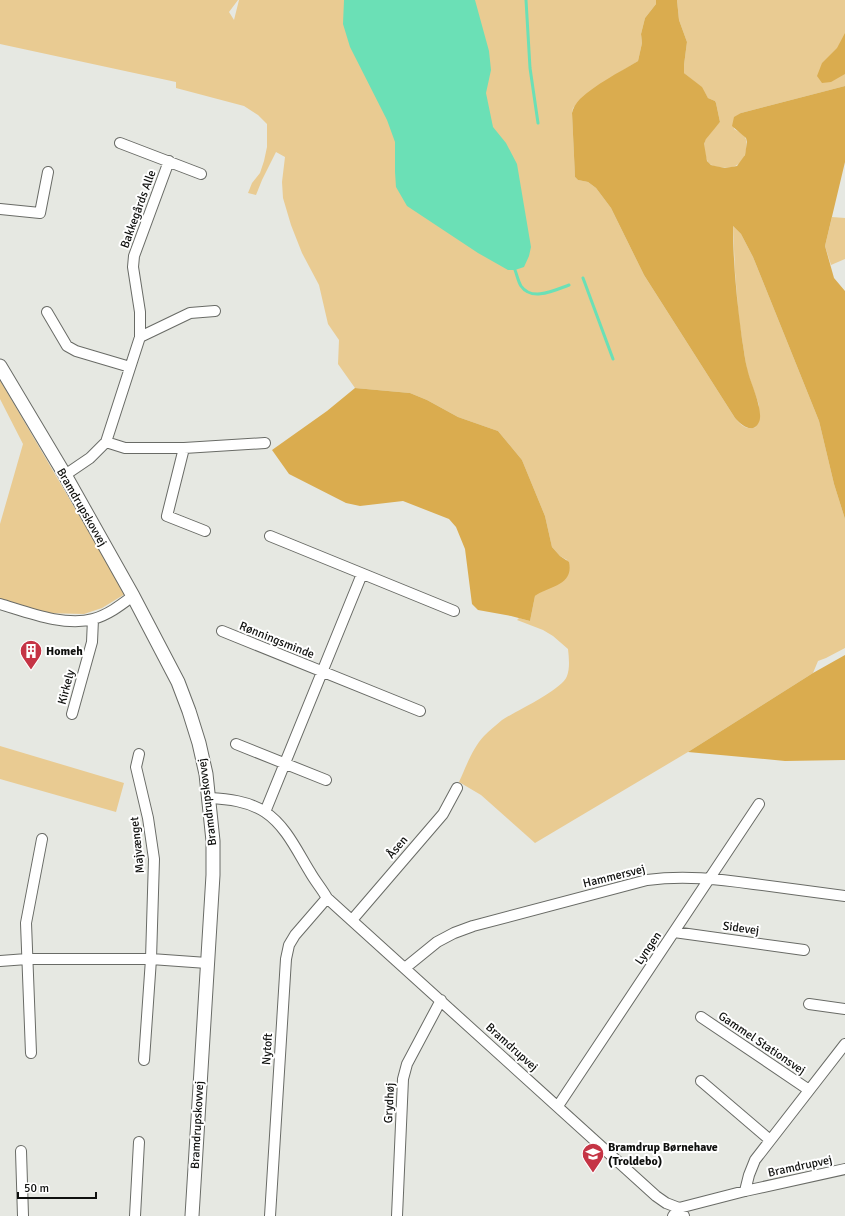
<svg xmlns="http://www.w3.org/2000/svg" width="845" height="1216" viewBox="0 0 845 1216" font-family="Signika,sans-serif">
<style>
.green{fill:#e9cb92}
.forest{fill:#daac4f}
.water{fill:#6be0b6}
.lines{fill:none;stroke-linecap:round;stroke-linejoin:round}
.stream{stroke:#6be0b6;stroke-width:3}
.minor-casing{stroke:#696b66;stroke-width:12}
.tertiary-casing{stroke:#696b66;stroke-width:15}
.minor{stroke:#fff;stroke-width:10}
.tertiary{stroke:#fff;stroke-width:13}
.labels{text-anchor:middle;stroke-width:4;stroke-linejoin:round;paint-order:stroke}
.street-label{font-size:12px;fill:#0f100e;stroke:#fff}
.poi-label{font-size:12px;font-weight:bold;fill:#0f100e;stroke:#fff;text-anchor:start}
</style>
<rect width="100%" height="100%" fill="#e6e8e2"/>
<!-- green -->
<path class="green" d="M0 0H238L229 12 234 20 239 0H656V4L645 18 641 34 642 43 638 61 609 79 573 108 572 113 575 177 578 180 588 182 596 188 611 208 644 275 735 418C741 425 747 431 756 427L759 405 747 371 739 320 735 272 733 226 741 234 753 257 819 421 834 484 845 519V648L826 658 818 661 813 673 688 752 535 843 481 795 459 782C466 767 472 749 484 736 489 731 496 725 502 720 516 711 562 690 567 676 570 668 569 658 568 649L553 636 543 630 517 620 519 618 530 621 535 596 567 560 560 556 552 547 545 516 522 460 498 431 458 417 427 400 410 393 355 388 338 364 339 340 328 324 319 285 302 253 291 225 283 198 282 182 285 157 276 152 262 180 256 195 248 193 252 183 260 173 264 161 267 147V124L258 115 244 106 176 88V82L0 44Z
M677 0H845V86L741 113 734 129C745 135 748 137 746 150 744 165 732 170 719 167 716 167 713 166 710 164 707 162 706 157 705 153 704 149 703 146 705 141 707 134 715 128 720 122L716 103 715 101 708 98 701 87 684 73V65L687 42 679 20Z
M832 217 845 218V259L831 265 825 246Z
M0 380 125 594 102 608 84 614 43 613 0 600V524L23 444 0 399Z
M0 746 124 783 116 812 0 779Z"/>
<!-- forest -->
<path class="forest" d="M656 0H677L679 20 687 42 684 65V73L702 87 708 98 715 101 716 103 720 122 706 139 704 144 707 161 711 165 715 166 725 168 737 166 745 155 747 142 746 138 732 126 734 117 741 113 845 86V162L825 246 834 278 845 291V519L834 484 819 421 753 257 741 234 733 226C733 264 737 302 742 339 744 350 745 362 748 372 751 384 764 411 759 422 753 435 741 425 735 418L644 275 611 208 596 188 588 182 578 180 575 177 572 113C573 108 576 103 580 99 596 84 618 73 638 61L642 43 641 34 645 18 656 4Z
M845 33V74L831 82 822 83 817 76 822 63 837 48Z
M355 388 410 393 427 400 458 417 498 431 522 460 545 516 552 547 560 556 569 562C574 586 549 586 535 596L530 621 511 616 478 610 472 604 465 549 456 527 449 519 403 501 360 506 346 503 289 474 272 450 327 411Z
M845 655V760L785 761 688 752 813 673Z"/>
<!-- water -->
<path class="water" d="M344 0H475L489 51 491 70 486 93 493 127 506 143 517 164 531 247 529 256 524 267 515 270H508L478 253 407 206 396 187 395 172V142L387 120 350 47 343 24Z"/>
<g class="lines">
<!-- stream -->
<path class="stream" d="M526 0 530 68 538 123
M515 270C517 275 518 281 521 286 532 302 555 290 569 285
M583 278 613 359"/>
<!-- minor casing -->
<g class="minor-casing">
<path id="minor" d="M120 143 201 174
M0 209 40 213 48 172
M47 312 67 346 76 351 130 367
M140 337 190 313 215 311
M106 442 125 448H184L265 443
M184 448 167 516 205 531
M65 475 90 458 106 442 140 337V312L133 267 134 256 169 161
M270 536 454 611
M0 604C27 612 65 627 93 619 108 615 121 605 133 596
M222 631 420 711
M72 714 92 642 93 619
M236 744 326 780
M139 754 136 767 148 818 154 859 151 959 144 1060
M209 798C228 799 248 801 265 812 286 826 297 851 310 872 315 881 322 889 327 898L656 1196 666 1203 679 1208 745 1191 845 1169
M265 812 362 574
M352 920 443 814 457 788
M674 932 804 950
M0 961 27 959H151L207 963
M405 968 437 942 454 933 473 926 647 880C684 875 718 879 754 884 784 888 815 892 845 896
M809 1004 845 1009
M701 1017 809 1090
M31 1053 26 923 42 839
M701 1081 770 1140
M558 1106 759 804
M21 1151 23 1216
M745 1191 749 1175 755 1160 845 1044
M135 1216 139 1142
M270 1216 286 959 289 945 295 935 327 898
M397 1216 403 1079 407 1064 441 1000
M673 1216 679 1208 684 1216"/>
</g>
<!-- tertiary casing -->
<g class="tertiary-casing">
<path id="tertiary" d="M0 366 65 475 133 596 178 682 189 711 199 743 206 774 213 841V875L192 1216"/>
</g>
<!-- minor -->
<use href="#minor" class="minor"/>
<!-- tertiary -->
<use href="#tertiary" class="tertiary"/>
</g>
<!-- icons -->
<defs>
<g id="building-pin" transform="scale(1.15)"><path d="M0 17L-7.5 6A9.5 9.5 0 1 1 7.5 6Z" fill="#c53445" stroke="#fff"/><path d="M-4-6H4V6H1V3H-1V6H-4ZM-2.5-4.3h1.7v1.8h-1.7ZM.8-4.3h1.7v1.8H.8ZM-2.5-1h1.7V.8h-1.7ZM.8-1h1.7V.8H.8Z" fill="#fff"/></g>
<g id="school-pin" transform="scale(1.15)"><path d="M0 17L-7.5 6A9.5 9.5 0 1 1 7.5 6Z" fill="#c53445" stroke="#fff"/><path d="M0-5L7-2L0 1L-7-2ZM-4 1L0 2.5L4 1V4Q0 6-4 4Z" fill="#fff"/></g>
</defs>
<g fill-rule="evenodd">
<use href="#building-pin" x="31" y="651"/>
<use href="#school-pin" x="593" y="1154"/>
</g>
<g class="labels">
<!-- street labels -->
<g class="street-label">
<text transform="translate(138 209) rotate(-70)" y="4">Bakkegårds Alle</text>
<text transform="translate(82 507) rotate(60)" y="4">Bramdrupskovvej</text>
<text transform="translate(277 640) rotate(22)" y="4">Rønningsminde</text>
<text transform="translate(66 687) rotate(-75)" y="4">Kirkely</text>
<text transform="translate(207 802) rotate(-97)" y="4">Bramdrupskovvej</text>
<text transform="translate(137 845) rotate(-96)" y="4">Majvænget</text>
<text transform="translate(397 847) rotate(-50)" y="4">Åsen</text>
<text transform="translate(614 876) rotate(-14)" y="4">Hammersvej</text>
<text transform="translate(741 928) rotate(8)" y="4">Sidevej</text>
<text transform="translate(648 948) rotate(-56)" y="4">Lyngen</text>
<text transform="translate(762 1043) rotate(34)" y="4">Gammel Stationsvej</text>
<text transform="translate(512 1047) rotate(42)" y="4">Bramdrupvej</text>
<text transform="translate(267 1049) rotate(-86)" y="4">Nytoft</text>
<text transform="translate(389 1103) rotate(-87)" y="4">Grydhøj</text>
<text transform="translate(197 1125) rotate(-87)" y="4">Bramdrupskovvej</text>
<text transform="translate(800 1166) rotate(-12)" y="4">Bramdrupvej</text>
</g>
<!-- poi labels -->
<g class="poi-label">
<text x="46" y="655">Homeh</text>
<text x="608" y="1151">Bramdrup Børnehave<tspan x="608" dy="14">(Troldebo)</tspan></text>
</g>
</g>
<!-- scale -->
<path d="M18 1192v6h78v-6" fill="none" stroke="#0f100e" stroke-width="2"/>
<text x="24" y="1192" font-size="12" fill="#0f100e" stroke="#ffffff" stroke-width="3" paint-order="stroke">50 m</text>
</svg>
